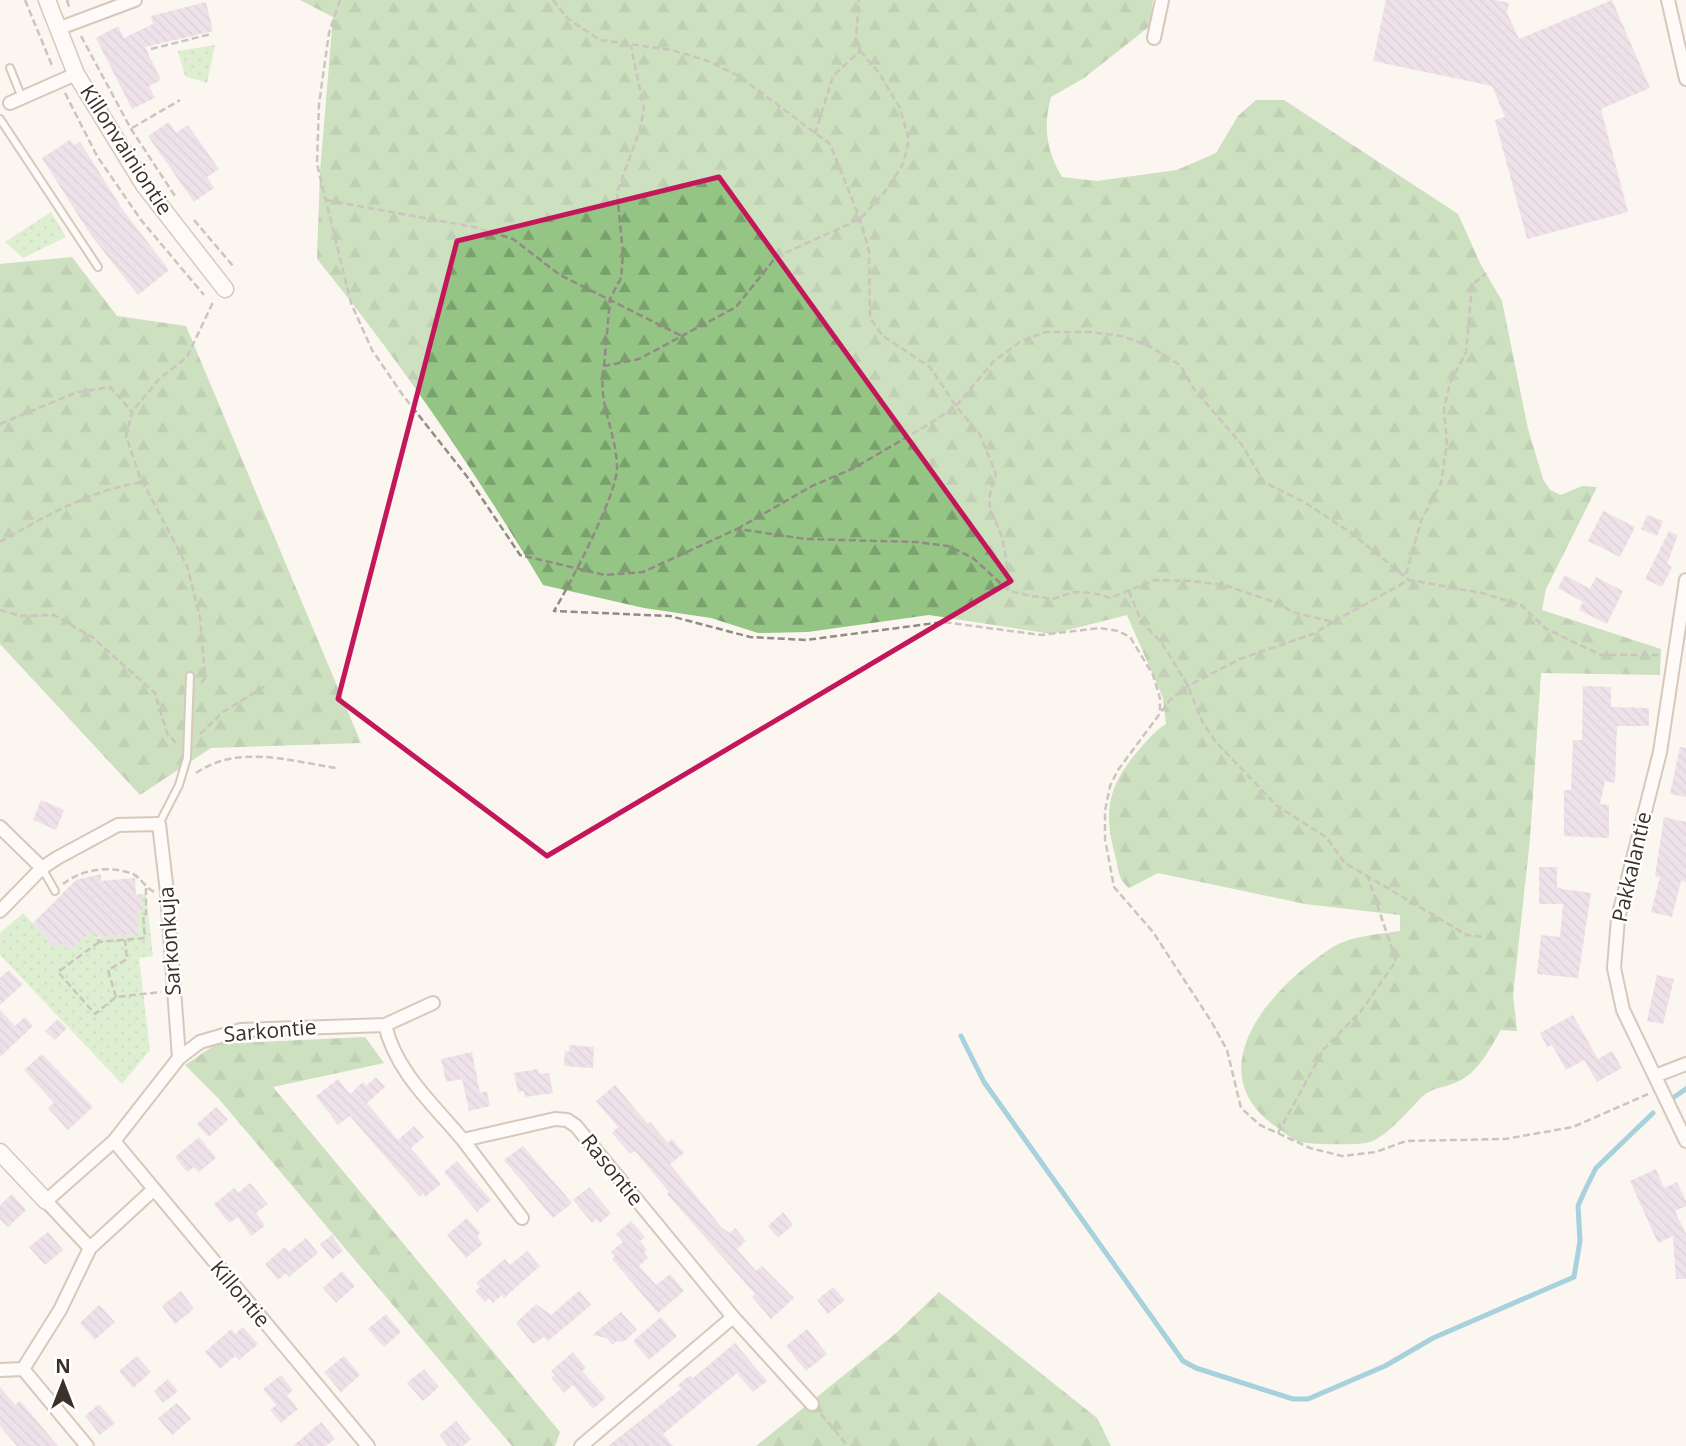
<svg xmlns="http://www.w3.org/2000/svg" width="1686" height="1446" viewBox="0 0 1686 1446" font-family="'Open Sans',sans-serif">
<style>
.forest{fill:url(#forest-firs)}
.park{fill:url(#park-dots)}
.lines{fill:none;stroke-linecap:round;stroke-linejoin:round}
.stream{stroke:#41a5c5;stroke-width:5}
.building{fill:url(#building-back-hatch)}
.service-casing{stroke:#ab917d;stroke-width:10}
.minor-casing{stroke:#ab917d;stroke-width:16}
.tertiary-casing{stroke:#ab917d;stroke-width:19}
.path{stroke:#928a83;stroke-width:2.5;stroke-dasharray:7 3.5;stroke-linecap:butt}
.service{stroke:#fff;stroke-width:6}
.minor{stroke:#fff;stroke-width:12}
.tertiary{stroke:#fff;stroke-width:16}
.marked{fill:none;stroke:#c2185b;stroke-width:5;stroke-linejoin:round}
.labels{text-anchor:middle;stroke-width:5;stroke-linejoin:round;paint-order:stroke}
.street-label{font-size:21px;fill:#3c3129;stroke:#fff}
</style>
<defs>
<pattern id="forest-firs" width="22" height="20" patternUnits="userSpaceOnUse" patternTransform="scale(1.75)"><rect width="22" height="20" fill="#94c585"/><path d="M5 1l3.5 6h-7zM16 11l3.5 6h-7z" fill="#7aa16d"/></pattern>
<pattern id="park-dots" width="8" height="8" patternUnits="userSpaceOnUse" patternTransform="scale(1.75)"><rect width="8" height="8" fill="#b9e5ac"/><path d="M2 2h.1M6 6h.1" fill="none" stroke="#a0c594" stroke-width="1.8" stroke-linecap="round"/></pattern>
<pattern id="building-back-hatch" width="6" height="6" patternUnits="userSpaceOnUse" patternTransform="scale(1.75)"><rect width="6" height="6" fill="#dec8e1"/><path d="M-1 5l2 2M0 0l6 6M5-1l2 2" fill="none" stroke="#bfacc1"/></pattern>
</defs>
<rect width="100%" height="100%" fill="#fbf5f0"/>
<!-- forest -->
<path class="forest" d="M300 0H1153L1150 26 1084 78 1051 97C1043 126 1046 150 1062 177L1097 181 1177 170 1216 153 1238 116 1256 100H1284L1458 214 1481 265 1502 301 1528 429 1543 479 1550 490 1561 495 1582 486 1597 487 1546 589 1542 610 1661 649 1660 675 1541 673 1530 839 1513 995 1517 1031 1501 1030C1489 1050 1478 1073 1457 1082 1446 1087 1431 1088 1423 1096 1408 1110 1386 1139 1366 1143 1355 1145 1307 1145 1297 1141 1290 1138 1282 1130 1275 1126 1195 1068 1275 984 1333 947 1351 936 1380 934 1400 931V915L1305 904 1158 873 1129 888C1117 878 1119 870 1115 855 1103 811 1108 785 1139 750 1147 740 1155 731 1166 724L1163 698 1127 615 1052 634 929 615 808 632 758 633 711 618 644 608 543 585C475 471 401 362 317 259L320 172 333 17Z
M72 257 117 316 186 326 361 743 211 748 140 795 0 644V264Z
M365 1037 384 1063 273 1087 560 1432 555 1446H512L219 1099 185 1065 216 1044Z
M939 1292 1097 1418 1111 1446H756L895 1334Z"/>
<!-- park -->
<path class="park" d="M215 45 207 83 185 76 178 51Z
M51 212 66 237 23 258 5 242Z
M141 894H146L153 956 139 958 150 1050 122 1084 0 955V933L23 913 57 949 63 944 68 950 91 931 98 939 105 933 108 936 139 934 137 912 142 911Z"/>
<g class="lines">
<!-- stream -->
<path class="stream" d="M961 1036 984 1082 1183 1361 1196 1368 1293 1399H1308L1385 1366 1433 1338 1574 1277 1580 1241 1578 1206 1585 1190 1596 1168 1653 1113
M1674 1097 1686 1089"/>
</g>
<!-- building -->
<path class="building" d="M1386 0H1495L1509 3 1507 13 1519 39 1612 0 1650 88 1601 109 1628 212 1527 239 1495 120 1505 117 1492 86 1373 61Z
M206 2 213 31 145 47 161 80 149 86 155 98 132 109 96 38 118 26 124 38 153 24 151 16Z
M169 122 176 133 188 125 219 169 207 177 214 188 194 202 148 136Z
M70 140 74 145 80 142 123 210 169 270 138 295 90 234 42 158Z
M1603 511 1635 527 1620 557 1588 541Z
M1647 515 1663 521 1657 536 1641 529Z
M1669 531 1678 535 1667 564 1672 567 1662 587 1645 579Z
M1565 575 1590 589 1596 577 1623 591 1607 624 1579 610 1583 602 1558 588Z
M1583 686 1611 687V707L1649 708V726H1617L1615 783 1605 781 1600 804 1609 805V838L1564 836V790H1571L1573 740H1582Z
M1680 747 1686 748V797L1670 794Z
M41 800 64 810 56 830 33 820Z
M1664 817 1686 822V882L1681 881 1672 917 1651 912 1660 877 1655 876Z
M1539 867H1557V887L1562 889 1591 893 1578 978 1537 974 1541 935 1560 937 1563 904H1539Z
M101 874V881L135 878 136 895 141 894 143 911 137 912 139 934 96 937 91 931 69 951 63 944 57 949 33 923 76 880Z
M9 970 23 984 0 1005V978Z
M1657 975 1674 979 1663 1024 1647 1021Z
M0 1010 15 1026 25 1017 33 1026 0 1057Z
M1573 1015 1598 1059 1612 1051 1622 1068 1597 1082 1584 1060 1566 1070 1552 1045 1547 1047 1540 1033Z
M58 1019 67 1028 55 1040 45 1031Z
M569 1045 594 1047 593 1068 564 1066 565 1051 569 1052Z
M472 1052 480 1093 487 1091 490 1106 469 1111 462 1079 446 1082 441 1059Z
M42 1054 93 1107 68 1130 48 1108 54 1103 24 1070Z
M538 1069 539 1074 549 1073 553 1093 525 1097 524 1091 518 1092 514 1073Z
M376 1077 385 1087 367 1103 398 1140 414 1126 424 1137 411 1148 441 1184 425 1197 423 1194 420 1197 350 1116 338 1125 316 1096 338 1079 350 1094 363 1082 366 1086Z
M615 1085 648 1124 650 1122 668 1143 672 1139 684 1153 670 1164 722 1228 730 1233 735 1228 746 1241 737 1249 756 1271 762 1266 794 1298 771 1319 752 1297 755 1294 667 1194 669 1192 635 1151 630 1154 612 1133 618 1127 596 1101Z
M216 1107 228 1120 209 1137 197 1124Z
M199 1137 216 1158 199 1172 194 1167 187 1172 175 1157Z
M523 1146 572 1203 553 1218 504 1160Z
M457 1161 491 1200 477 1212 444 1172Z
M1656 1169 1664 1188 1677 1182 1686 1201V1206L1675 1211 1686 1234V1279H1676L1673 1236 1658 1243 1630 1181Z
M250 1183 268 1204 256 1213 265 1226 251 1236 238 1217 229 1223 214 1204 234 1188 238 1193Z
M589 1187 611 1213 600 1223 596 1219 592 1223 573 1200Z
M12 1194 26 1210 8 1227 0 1219V1205Z
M783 1212 793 1225 778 1238 768 1226Z
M467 1218 480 1233 477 1236 483 1244 466 1258 447 1235Z
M631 1221 645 1237 640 1241 647 1250 644 1253 648 1258 639 1266 656 1285 670 1274 684 1291 658 1313 612 1259 615 1256 611 1252 623 1242 616 1234Z
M48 1232 63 1250 45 1265 29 1247Z
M332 1235 343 1251 332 1259 320 1244Z
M306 1238 318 1253 289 1277 286 1273 278 1280 265 1264 285 1247 289 1252Z
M527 1251 540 1266 504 1298 502 1295 493 1303 489 1298 485 1302 475 1291 480 1287 476 1283 505 1259 510 1265Z
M342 1271 355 1286 336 1303 323 1288Z
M833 1287 845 1300 828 1314 817 1300Z
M181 1291 194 1309 175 1324 162 1306Z
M579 1291 591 1305 548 1341 544 1337 533 1344 516 1323 536 1304 551 1315Z
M99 1305 115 1322 95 1340 80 1323Z
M621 1312 637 1330 623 1342 619 1338 622 1342 617 1341 612 1345 607 1338 592 1335Z
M386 1314 401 1332 384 1347 368 1329Z
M661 1317 677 1336 649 1360 633 1341Z
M243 1327 258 1344 239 1360 235 1356 220 1369 205 1352 231 1329 235 1334Z
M807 1329 827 1354 806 1371 786 1346Z
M735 1343 767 1381 753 1392 737 1373 663 1434 673 1446H608L681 1389 678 1385 690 1375 693 1378Z
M573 1352 586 1368 582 1371 606 1398 593 1409 573 1385 564 1393 551 1378 555 1375 551 1371Z
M137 1356 151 1372 133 1388 119 1371Z
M344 1356 360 1375 341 1392 324 1372Z
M424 1369 439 1387 423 1401 407 1383Z
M281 1375 293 1390 287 1395 298 1409 281 1423 270 1410 276 1405 263 1389Z
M168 1379 178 1391 163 1403 154 1391Z
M0 1387 15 1405 20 1401 58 1446H17L0 1426Z
M177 1403 191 1419 172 1435 158 1418Z
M99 1404 115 1423 100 1435 85 1416Z
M456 1421 471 1439 463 1446H448L439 1435Z
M321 1422 335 1439 326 1446H293Z"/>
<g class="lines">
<!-- service casing -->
<g class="service-casing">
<path id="service" d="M10 68 22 98
M0 119 98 267
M159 824 179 785 187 758 190 676
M42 868 55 891"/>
</g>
<!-- minor casing -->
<g class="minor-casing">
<path id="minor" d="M1668 0 1686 79
M60 28 135 0
M1154 38 1162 0
M10 103 76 74
M1686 580 1660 752 1618 918 1614 968 1623 1010 1686 1141
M0 827 42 868
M0 911 42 868 57 858 118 825 159 824 167 892 179 1058
M385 1025C396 1072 433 1104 463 1140L555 1119 567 1120 576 1126 733 1317 581 1446
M1655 1076 1686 1064
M463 1140 522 1218
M114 1141 368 1446
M90 1248 46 1201 114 1141 179 1058 200 1042 241 1030 385 1025 433 1003
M733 1317 812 1404
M0 1370 23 1369
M87 1446 23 1369 60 1310 90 1248 153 1190"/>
</g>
<!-- tertiary casing -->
<g class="tertiary-casing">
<path id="tertiary" d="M47 0 76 74 144 185 225 289
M0 1152 46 1201"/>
</g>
<!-- path -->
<path class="path" d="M25 0 53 68
M67 0 70 10
M340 0 329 33 319 104 317 164 351 303 372 350 402 394 469 479 520 555 605 575 643 572 737 529 806 539 916 542 948 546 973 558 1009 591 1032 596 1053 599 1074 592 1093 593 1110 598 1154 580 1190 581 1224 585 1280 604 1292 612 1333 622 1409 580 1482 593 1521 605 1546 629 1601 655H1660
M553 0 567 18 600 40 672 50 708 61 739 76 830 144 860 219 869 251 870 318 883 336 930 367 956 406 980 435 996 474C980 514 998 513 1004 547 1007 561 1007 577 1009 591
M81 36 131 129 175 196
M151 49 211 34
M860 51 879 73 900 108 909 140 903 164 884 193 860 219 776 257 736 307 639 359 604 366C597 404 616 430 617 467 618 493 569 586 554 611L670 616 750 637 806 640 943 622 1041 635 1100 628 1118 631 1130 637 1153 675 1160 698V713
M65 93 97 156 141 220 204 295
M132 128 180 100
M815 134 833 76 860 51 856 38 859 0
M326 200 474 227 513 239 560 275 684 337
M194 220 233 266
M604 366 610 299 621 278 623 254 617 192 640 130 644 109 631 46
M0 424 75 393 110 387 132 412
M737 529 812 486 854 468 931 423 956 406 994 361 1021 341 1046 332H1090L1122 336 1149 346 1180 365 1194 389 1242 445 1264 482 1304 502 1350 532 1409 580
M0 542C44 517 92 489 143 482
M1406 574 1421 521 1441 483 1447 443 1444 409 1450 383 1466 352 1472 285 1486 273
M1129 591 1141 621 1162 643 1188 686 1203 723 1215 741 1277 806 1326 837 1345 863 1467 935 1483 937
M0 610 21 616 54 615 92 637 155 693 167 733 176 743
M1333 622 1313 634 1240 659 1188 686 1170 700 1118 770 1110 786 1105 811V839L1114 887 1153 932 1211 1021 1227 1050 1241 1108 1260 1125 1310 1148 1342 1156 1376 1152 1406 1141 1505 1139 1573 1127 1648 1094
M201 683 205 678 200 617 187 566 140 477 126 436 132 412 159 379 187 357 214 300
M200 734 223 712 267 685
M196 773C238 744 290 761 336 768
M63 884C82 869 109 865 133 874 140 877 146 888 154 892
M98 939 99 942 145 938 143 915 146 914V887
M99 942 58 972 95 1014 116 997 161 992
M116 997 108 970 127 959 125 940
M1278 1133 1324 1049 1361 1011 1396 961 1368 877
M821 1414 848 1446"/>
<!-- service -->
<use href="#service" class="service"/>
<!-- minor -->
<use href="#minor" class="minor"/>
<!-- tertiary -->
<use href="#tertiary" class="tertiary"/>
</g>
<!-- marked area -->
<path d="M0 0H1686V1446H0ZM719 177 1011 581 547 856 338 699 457 241Z" fill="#fbf5f0" fill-opacity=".55" fill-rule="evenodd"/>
<path class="marked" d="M719 177 1011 581 547 856 338 699 457 241Z"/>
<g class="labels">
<!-- street labels -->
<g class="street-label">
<text transform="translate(126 150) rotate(57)" y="7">Killonvainiontie</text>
<text transform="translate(1632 867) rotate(-77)" y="7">Pakkalantie</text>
<text transform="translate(170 941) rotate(-94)" y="7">Sarkonkuja</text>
<text transform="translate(270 1031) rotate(-5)" y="7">Sarkontie</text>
<text transform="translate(612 1170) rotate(51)" y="7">Rasontie</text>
<text transform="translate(240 1294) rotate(50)" y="7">Killontie</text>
</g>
</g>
<!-- north arrow -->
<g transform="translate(63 1383)" stroke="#ffffff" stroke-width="5" paint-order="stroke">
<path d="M0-5L12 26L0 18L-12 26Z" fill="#3c3129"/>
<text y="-10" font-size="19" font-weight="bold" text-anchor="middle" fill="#3c3129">N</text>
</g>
</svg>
